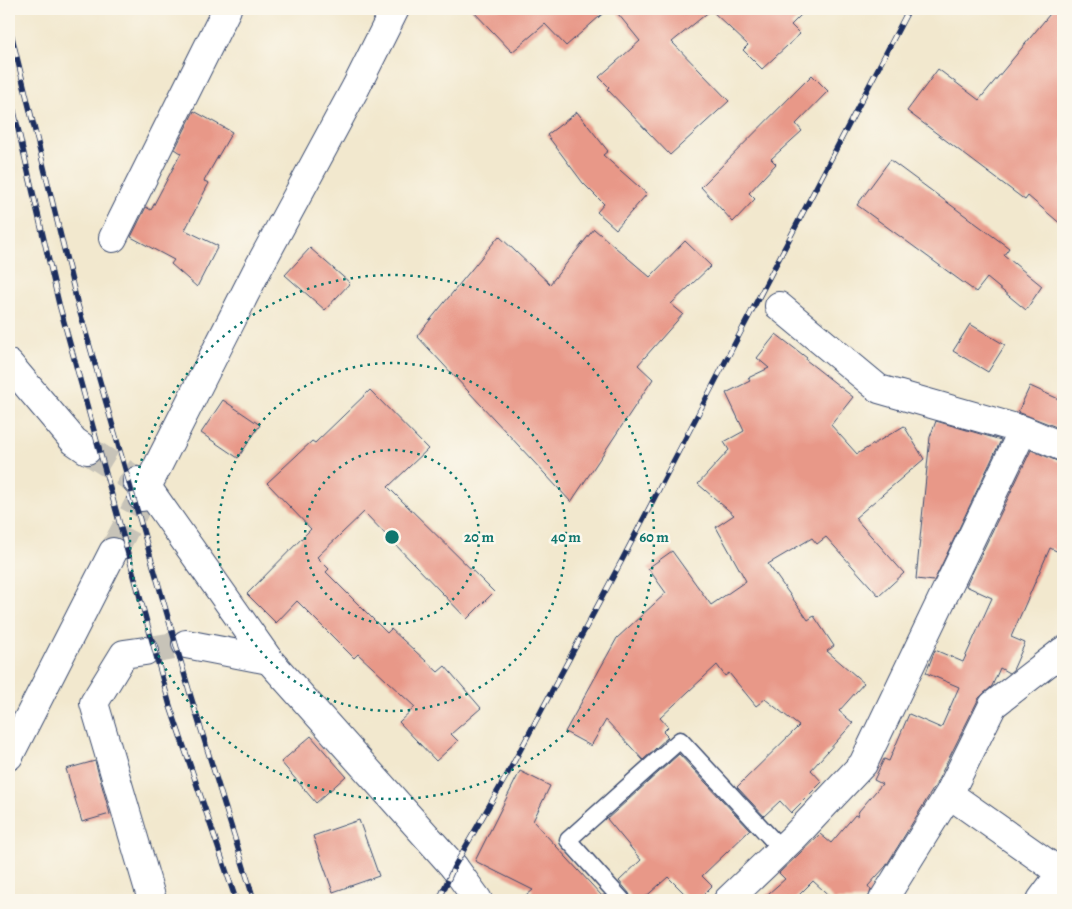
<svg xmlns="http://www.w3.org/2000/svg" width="1072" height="909" viewBox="0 0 1072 909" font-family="Alegreya,serif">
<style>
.building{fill:#e89888}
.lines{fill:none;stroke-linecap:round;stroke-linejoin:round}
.minor-tunnel{stroke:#c7c3b8;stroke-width:28;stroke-dasharray:28 14;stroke-linecap:butt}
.tertiary-tunnel{stroke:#c7c3b8;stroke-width:28;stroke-dasharray:28 14;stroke-linecap:butt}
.service-casing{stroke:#3b4b6f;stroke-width:19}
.minor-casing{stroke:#3b4b6f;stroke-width:30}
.tertiary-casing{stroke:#3b4b6f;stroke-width:30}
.service{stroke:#fff;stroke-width:16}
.minor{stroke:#fff;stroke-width:28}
.tertiary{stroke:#fff;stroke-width:28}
.rail-casing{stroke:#1b2f5e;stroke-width:5.5}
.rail{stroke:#fbf7ec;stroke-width:4;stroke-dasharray:11;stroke-linecap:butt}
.ring{fill:none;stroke:#0f766e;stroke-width:2.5;stroke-dasharray:2.5 5}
.centre{fill:#0f766e;stroke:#fbf7ec;stroke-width:2.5}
.ring-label{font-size:15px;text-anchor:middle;font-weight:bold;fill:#0f766e;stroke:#fbf7ec;stroke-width:5;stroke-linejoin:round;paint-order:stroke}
</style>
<rect width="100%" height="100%" fill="#fbf7ec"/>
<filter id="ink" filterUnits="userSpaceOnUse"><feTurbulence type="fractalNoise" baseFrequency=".02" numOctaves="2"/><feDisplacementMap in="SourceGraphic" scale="10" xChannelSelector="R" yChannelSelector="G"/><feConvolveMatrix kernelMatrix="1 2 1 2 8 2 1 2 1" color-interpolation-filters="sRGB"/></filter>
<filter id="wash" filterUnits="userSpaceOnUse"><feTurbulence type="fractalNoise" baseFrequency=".0096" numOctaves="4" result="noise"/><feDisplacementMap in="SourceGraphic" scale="20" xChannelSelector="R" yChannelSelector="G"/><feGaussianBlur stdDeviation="1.12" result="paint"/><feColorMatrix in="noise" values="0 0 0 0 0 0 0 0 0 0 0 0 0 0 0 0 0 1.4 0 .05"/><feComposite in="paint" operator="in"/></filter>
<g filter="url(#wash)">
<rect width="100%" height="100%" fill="#f2e8ce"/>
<g id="blocks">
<!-- building -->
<path class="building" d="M471 9H608L566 46 545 24 512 52Z
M614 9H807L791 25 800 34 762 69 743 50 748 45 711 10 672 42 729 101 670 155 607 89 609 87 599 77 640 41Z
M1054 9H1063V226L1028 196 1025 200 907 111 938 69 979 100Z
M812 75 828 91 796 124 802 131 771 159 776 164 749 193 755 199 733 222 701 187Z
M194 111 232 132 204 181 209 183 185 230 218 246 197 287 171 264 174 260 131 237 146 207 151 210 181 153 175 149Z
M577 112 608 151 603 155 647 194 616 229 597 212 604 204 583 183 547 135Z
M890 160 1009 248 1004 255 1042 286 1026 310 987 278 976 292 857 205Z
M594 229 650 277 685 241 711 266 671 304 683 314 638 365 653 379 571 502 417 336 499 236 550 284Z
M310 248 350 283 325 310 285 275Z
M970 324 1005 345 988 372 953 351Z
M776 334 807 358 806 360 853 397 831 425 857 454 904 426 924 459 855 518 904 573 879 596 826 537 817 544 812 538 768 564 808 620 814 616 834 646 827 651 864 683 839 711 853 723 811 770 822 782 791 813 780 801 764 816 737 787 799 726 765 699 756 706 729 673 725 676 717 665 660 718 668 727 663 732 668 737 643 760 606 720 591 746 565 732 617 638 666 593 648 568 672 551 711 605 746 581 716 527 734 515 698 484 729 450 724 442 744 431 726 393 750 381 748 378 769 368 757 358Z
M1030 386 1063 401V419L1059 428 1018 412Z
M370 390 428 449 388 487 494 592 467 619 364 512 317 557 329 569 326 572 387 633 391 629 438 672 445 666 481 708 451 734 458 741 436 761 399 722 415 707 358 654 354 658 297 601 276 623 247 594 311 529 267 483 312 441 315 443Z
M223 400 260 425 238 458 201 433Z
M936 421 1001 440 934 581 916 579 930 437Z
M1031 450 1057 461 1063 462V554L1050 548 1011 637 1025 643 1013 670 1009 673 1000 668 992 686 979 698 935 786 886 866 868 886 871 890 868 900H834L813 881 794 900H761L785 879 779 873 820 834 831 843 855 815 857 816 859 811 882 784 874 780 884 759 889 761 909 714 941 728 959 687 926 673 935 650 963 662 992 598 966 586Z
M311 736 346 776 316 803 281 762Z
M679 754 750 830 702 876 712 886 698 900H691L668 877 642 900H632L629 893 619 881 641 860 607 819Z
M95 761 110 814 82 822 66 769Z
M520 771 550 786 533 821 602 896 604 895 609 900H521L533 890 475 861Z
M359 820 379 876 333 892 313 836Z"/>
</g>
</g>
<g filter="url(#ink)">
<use href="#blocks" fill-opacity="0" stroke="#3b4b6f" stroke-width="1"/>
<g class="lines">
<!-- minor-tunnel -->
<path class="minor-tunnel" d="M145 651 186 644"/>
<!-- tertiary-tunnel -->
<path class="tertiary-tunnel" d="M87 450 137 481
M113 552 142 497"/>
<!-- service casing -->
<g class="service-casing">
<path id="service" d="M622 900 568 840 680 740 781 849"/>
</g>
<!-- minor casing -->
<g class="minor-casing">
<path id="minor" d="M113 238 227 9
M779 306 879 389 1023 430 1063 447
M186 644 269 660
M145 651 124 654 94 703 152 900
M949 794 1061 873 1041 900
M454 867 478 900
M728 900 795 836 863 764 1023 430
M883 900 949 794 993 705 1063 651"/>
</g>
<!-- tertiary casing -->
<g class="tertiary-casing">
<path id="tertiary" d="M9 364 74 441 87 450
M137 481 147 487 269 660 454 867
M142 497 255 274 356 87 395 9
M9 756 113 552"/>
</g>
<!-- service -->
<use href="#service" class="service"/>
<!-- minor -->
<use href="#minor" class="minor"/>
<!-- tertiary -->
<use href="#tertiary" class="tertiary"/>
<!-- rail casing -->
<g class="rail-casing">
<path id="rail" d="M9 25 77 302 191 697 254 900
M9 90 59 304 170 706 236 900
M439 900 454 867 508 773 622 560 909 9"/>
</g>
<!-- rail -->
<use href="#rail" class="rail"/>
</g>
</g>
<!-- distance rings -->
<g class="ring">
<circle cx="392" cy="537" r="87"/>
<circle cx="392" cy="537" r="174"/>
<circle cx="392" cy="537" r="262"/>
</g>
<circle cx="392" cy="537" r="8" class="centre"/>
<g class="ring-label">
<text x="479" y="542">20 m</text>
<text x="566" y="542">40 m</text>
<text x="654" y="542">60 m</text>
</g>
<!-- margin -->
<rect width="1072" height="909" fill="none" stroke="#fbf7ec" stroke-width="30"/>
</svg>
